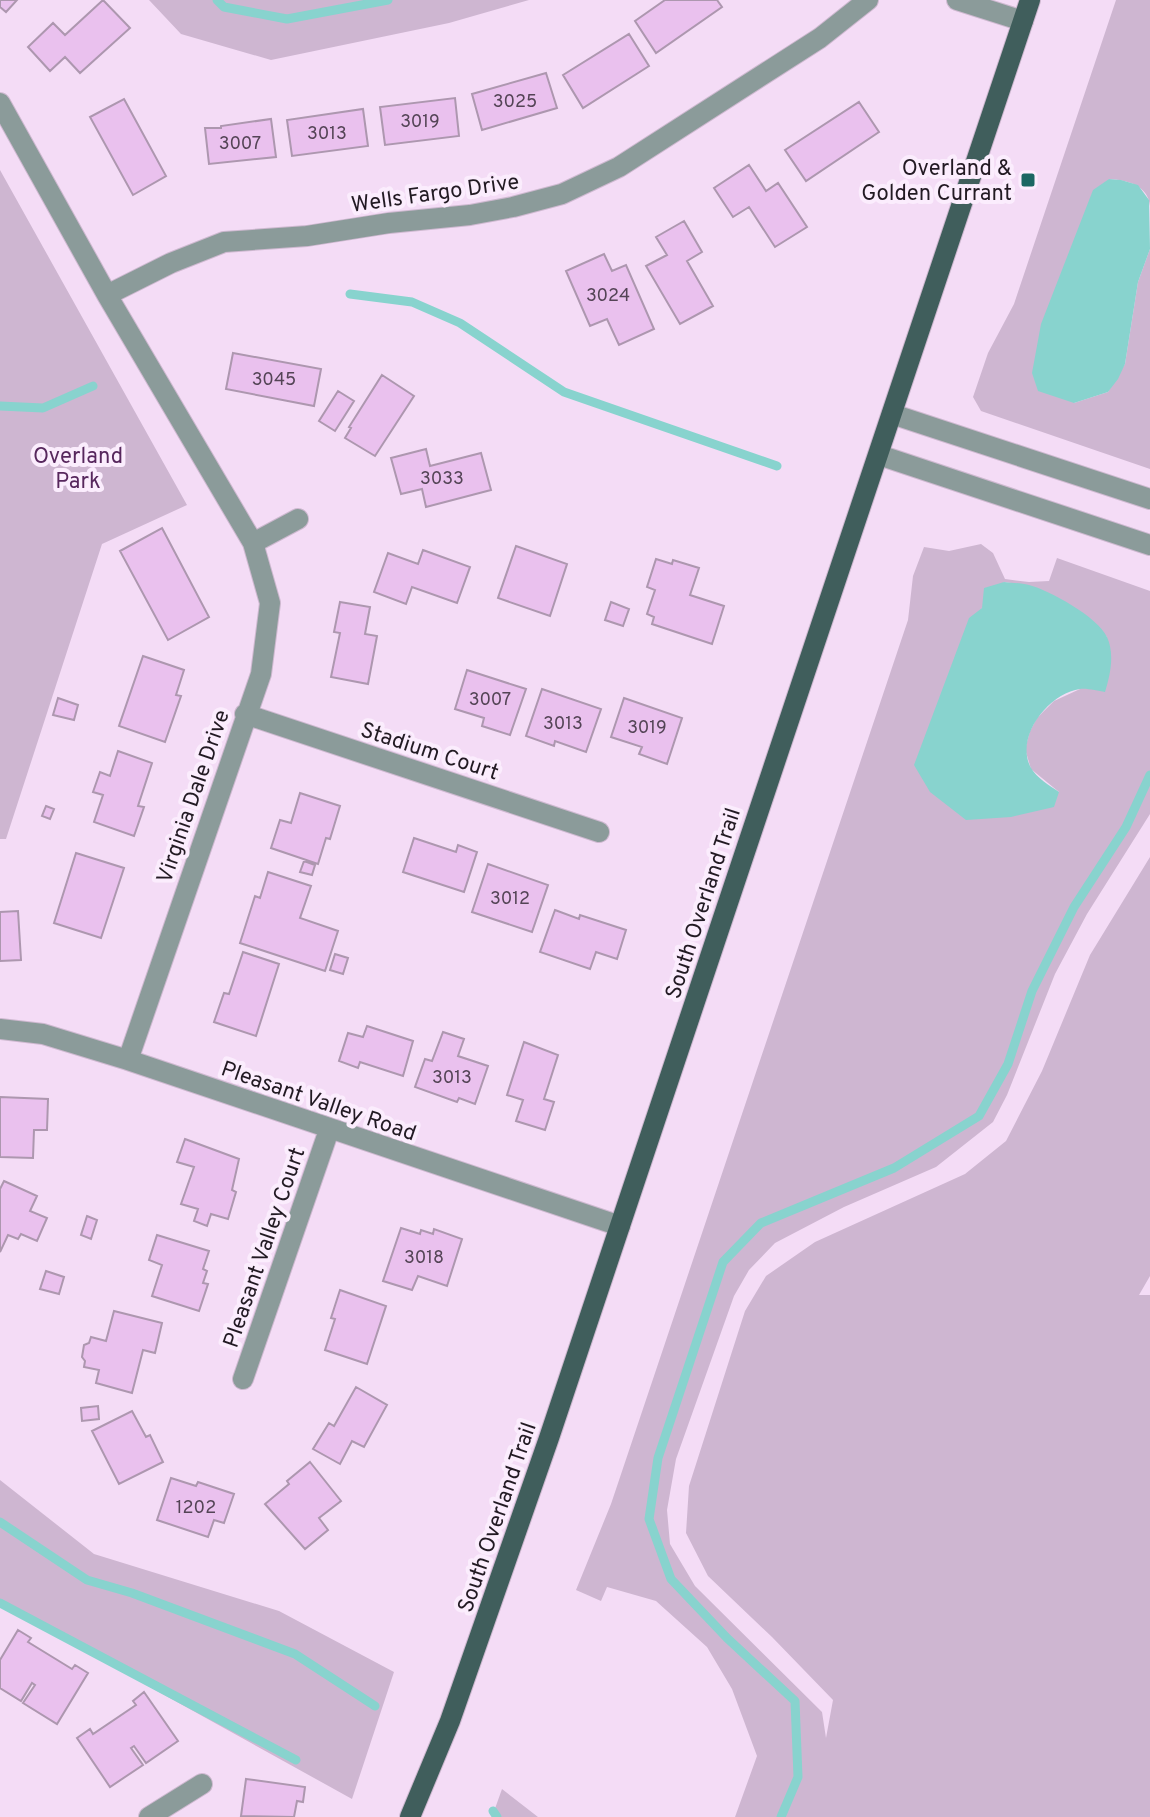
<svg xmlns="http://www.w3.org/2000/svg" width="1150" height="1817" viewBox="0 0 1150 1817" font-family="Overpass,sans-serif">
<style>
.green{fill:#ceb6d1;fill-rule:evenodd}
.water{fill:#88d3ce}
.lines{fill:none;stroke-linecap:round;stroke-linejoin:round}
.stream{stroke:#88d3ce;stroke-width:9}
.building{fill:#eac1ee;stroke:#ad97af;stroke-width:2}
.minor-casing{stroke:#ceb9d0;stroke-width:22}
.major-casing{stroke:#ceb9d0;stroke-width:22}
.minor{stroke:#8b9b9a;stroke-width:20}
.major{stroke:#405e5c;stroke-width:20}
.poi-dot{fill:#1b6763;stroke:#fbedfd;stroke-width:3}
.labels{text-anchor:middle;stroke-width:8;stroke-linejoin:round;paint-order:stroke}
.number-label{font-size:18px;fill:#544456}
.poi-label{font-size:22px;fill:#221a23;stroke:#fbedfd;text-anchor:end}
.street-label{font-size:22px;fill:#221a23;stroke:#fbedfd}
.park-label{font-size:22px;fill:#57275d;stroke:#fbedfd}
</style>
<rect width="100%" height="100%" fill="#f4dcf6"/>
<!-- green -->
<path class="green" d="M149 0H529L449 23 271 60 181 34Z
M1116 0H1150V206C1148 185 1127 180 1109 179L1074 403 1108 392 1125 364 1138 282 1150 249V469L981 411 973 397 988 353 1014 304Z
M0 170 187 505 102 544 6 839H0Z
M981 544 993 553 1005 579 1029 582 1049 581 1057 558 1150 591V814L1087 914 1055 974 1007 1095 993 1122 936 1167 844 1207 775 1243 749 1270 734 1296 676 1459 667 1510 670 1544 695 1586 822 1712 826 1738 833 1700 772 1637 708 1576 686 1533 689 1486 745 1311 766 1276 815 1242 965 1174 1006 1141 1042 1071 1090 955 1150 857V1276L1139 1295H1150V1817H735L757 1756 732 1689 707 1647 656 1601 607 1587 601 1601 576 1590 611 1504 908 620 913 576 924 547 949 551ZM1004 582C1045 587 1080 606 1107 637L1080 689 1054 701 1037 718 1030 731 1025 749 1031 769 1059 792H930L982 608Z
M0 1480 94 1554 279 1611 394 1672 352 1799 0 1604Z
M502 1789 538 1817H492Z"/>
<!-- water -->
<path class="water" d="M1109 179 1121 180 1138 185 1149 200 1150 249 1138 282 1125 364 1118 379 1108 392 1074 403 1038 391 1032 373 1041 324 1093 190Z
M1004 582C1012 583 1021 583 1029 585 1049 590 1098 617 1107 637 1115 654 1110 676 1105 692 1098 691 1087 688 1080 689 1049 693 1014 737 1031 768 1036 777 1050 786 1059 792L1054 807 1011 817 966 820 930 792 914 765 969 618 982 608 984 588Z"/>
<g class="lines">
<!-- stream -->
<path class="stream" d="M217 0 224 7 287 19 388 0
M350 294 412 302 460 323 564 392 777 466
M0 406 43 408 93 386
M0 1522 87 1580 132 1593 295 1654 375 1706
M0 1603 296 1760
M493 1811 497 1817
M781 1817 798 1777 795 1701 727 1638 671 1579 649 1519 658 1458 723 1262 761 1223 894 1168 979 1116 1008 1064 1032 991 1074 907 1126 827 1150 775"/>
</g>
<!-- building -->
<path class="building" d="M0 0H17L6 12 0 7Z
M103 0 130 28 80 73 65 57 50 71 28 47 53 23 65 35Z
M665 0H717L722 7 656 53 635 21Z
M629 34 649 66 583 108 563 75Z
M546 73 557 108 482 130 472 94Z
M455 98 459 136 385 145 380 107Z
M124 99 166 176 133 195 90 117Z
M859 102 879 132 806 181 785 150Z
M363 109 368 146 292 156 287 120Z
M271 119 276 157 209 164 205 128H221V126Z
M749 165 766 191 778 183 807 227 775 247 749 207 733 217 714 188Z
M684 221 702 252 687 261 713 306 680 324 646 266 667 255 656 237Z
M604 254 612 271 626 265 654 329 619 345 607 319 590 326 566 271Z
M233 353 321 369 314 406 226 389Z
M382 375 414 396 375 456 345 438 351 428 349 427Z
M338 391 354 401 335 431 319 421Z
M426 449 430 466 481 453 491 490 426 507 422 489 401 494 391 458Z
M162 528 209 617 168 640 120 551Z
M516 546 567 564 550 616 498 598Z
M423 550 470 567 457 603 412 587 406 604 374 592 388 553 418 564Z
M656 559 672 564 673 560 699 568 690 595 724 606 712 644 652 624 654 617 647 614 655 590 647 587Z
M340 602 370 607 365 634 377 636 368 684 331 677 340 633 334 632Z
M611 602 629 609 623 626 605 620Z
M143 656 184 670 176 695 181 696 165 742 119 726Z
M467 670 526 689 510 735 482 726 484 718 455 709Z
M542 689 601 709 586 752 555 741 554 746 526 736Z
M58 698 78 705 74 720 53 715Z
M624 698 682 718 667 764 639 754 642 747 611 737Z
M118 751 152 763 138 806 144 807 134 836 94 822 103 795 93 792 100 772 110 776Z
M300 793 340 806 330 839 326 838 318 864 271 848 280 820 291 823Z
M46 806 54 809 50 819 42 816Z
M414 838 456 852 458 845 477 852 464 892 403 872Z
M76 853 124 868 101 938 54 923Z
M304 861 315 865 312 875 300 872Z
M488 864 548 885 532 932 472 912Z
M268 872 311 886 300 918 338 931 325 971 240 943 255 896 260 898Z
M555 910 579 919 580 915 626 930 617 959 596 952 590 969 540 952Z
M18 911 21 960 0 961V912Z
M243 952 279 964 256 1036 214 1022 224 993 229 994Z
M335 954 348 958 343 974 330 970Z
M367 1026 413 1041 403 1076 360 1062 358 1068 339 1061 348 1033 363 1037Z
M443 1032 464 1039 458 1056 488 1066 475 1104 459 1098 457 1102 415 1087 425 1059 432 1061Z
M524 1042 558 1055 544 1099 554 1102 545 1130 516 1121 523 1100 507 1095Z
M0 1097 48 1099 47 1130H34L33 1158 0 1157Z
M185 1139 239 1159 232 1190 236 1192 228 1219 211 1214 207 1226 194 1221 198 1209 181 1204 194 1167 177 1162Z
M4 1181 37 1196 30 1211 47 1218 37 1241 21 1234 18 1239 8 1235 0 1252V1189Z
M87 1216 97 1220 91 1239 81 1235Z
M401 1228 420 1234 421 1230 433 1234 434 1229 462 1239 447 1286 418 1276 412 1290 383 1281Z
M157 1235 209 1251 203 1269 207 1271 203 1283 208 1284 199 1311 152 1296 162 1265 149 1260Z
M46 1271 64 1277 59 1294 40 1289Z
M340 1290 386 1306 367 1364 325 1350 335 1319 331 1318Z
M114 1311 162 1323 155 1353 143 1350 132 1393 96 1383 99 1370 84 1367 85 1361 82 1357 84 1345 89 1343 91 1337 106 1341Z
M356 1387 387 1405 364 1447 352 1441 340 1464 313 1449 329 1423 334 1426Z
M98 1406 99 1419 82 1421 81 1408Z
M132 1411 146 1437 150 1435 163 1462 119 1484 92 1431Z
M310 1462 341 1501 319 1518 328 1530 305 1549 265 1504 289 1484 287 1481Z
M171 1478 196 1486 198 1482 234 1494 224 1523 214 1520 208 1537 157 1520Z
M18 1630 31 1638 28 1642 72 1669 75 1665 88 1673 57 1724 23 1703 35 1685 32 1683 21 1701 0 1688V1660Z
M144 1692 178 1741 146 1763 134 1746 131 1748 143 1765 110 1787 77 1738 90 1729 93 1734 136 1705 133 1701Z
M246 1779 305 1787 303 1802 297 1801 294 1817 241 1816Z"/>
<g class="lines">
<!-- minor casing -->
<g class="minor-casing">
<path id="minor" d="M957 0 1023 21
M0 103 107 295 253 543 270 603 261 674 128 1060
M107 295 171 263 224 242 307 236 389 223 470 215 513 207 562 194 619 167 820 38 868 0
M892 414 1150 499
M879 455 1150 545
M253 543 298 519
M245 714 599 832
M0 1029 43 1034 128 1060 620 1226
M243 1379 329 1130
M149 1817 202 1784"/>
</g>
<!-- major casing -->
<g class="major-casing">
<path id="major" d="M410 1817 450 1721 549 1438 1030 0"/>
</g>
<!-- minor -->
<use href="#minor" class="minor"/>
<!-- major -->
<use href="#major" class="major"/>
</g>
<!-- markers -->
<rect class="poi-dot" x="1020" y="172" width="16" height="16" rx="4"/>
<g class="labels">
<!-- number labels -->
<g class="number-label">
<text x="515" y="107">3025</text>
<text x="420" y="127">3019</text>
<text x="327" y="139">3013</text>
<text x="240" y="149">3007</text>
<text x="608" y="301">3024</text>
<text x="274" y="385">3045</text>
<text x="442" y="484">3033</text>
<text x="490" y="705">3007</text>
<text x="563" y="729">3013</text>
<text x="647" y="733">3019</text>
<text x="510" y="904">3012</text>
<text x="452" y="1083">3013</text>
<text x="424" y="1263">3018</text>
<text x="196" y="1513">1202</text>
</g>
<!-- poi labels -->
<g class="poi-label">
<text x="1012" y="175">Overland &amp;<tspan x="1012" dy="25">Golden Currant</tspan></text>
</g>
<!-- street labels -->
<g class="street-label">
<text transform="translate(435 192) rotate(-8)" y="8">Wells Fargo Drive</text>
<text transform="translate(430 750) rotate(18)" y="8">Stadium Court</text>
<text transform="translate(192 796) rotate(-71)" y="8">Virginia Dale Drive</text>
<text transform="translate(702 903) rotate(-72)" y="8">South Overland Trail</text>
<text transform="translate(319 1100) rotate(19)" y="8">Pleasant Valley Road</text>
<text transform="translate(263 1247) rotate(-71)" y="8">Pleasant Valley Court</text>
<text transform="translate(496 1517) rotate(-71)" y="8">South Overland Trail</text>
</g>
<!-- park labels -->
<g class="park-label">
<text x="78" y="463">Overland<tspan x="78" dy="25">Park</tspan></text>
</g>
</g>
</svg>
